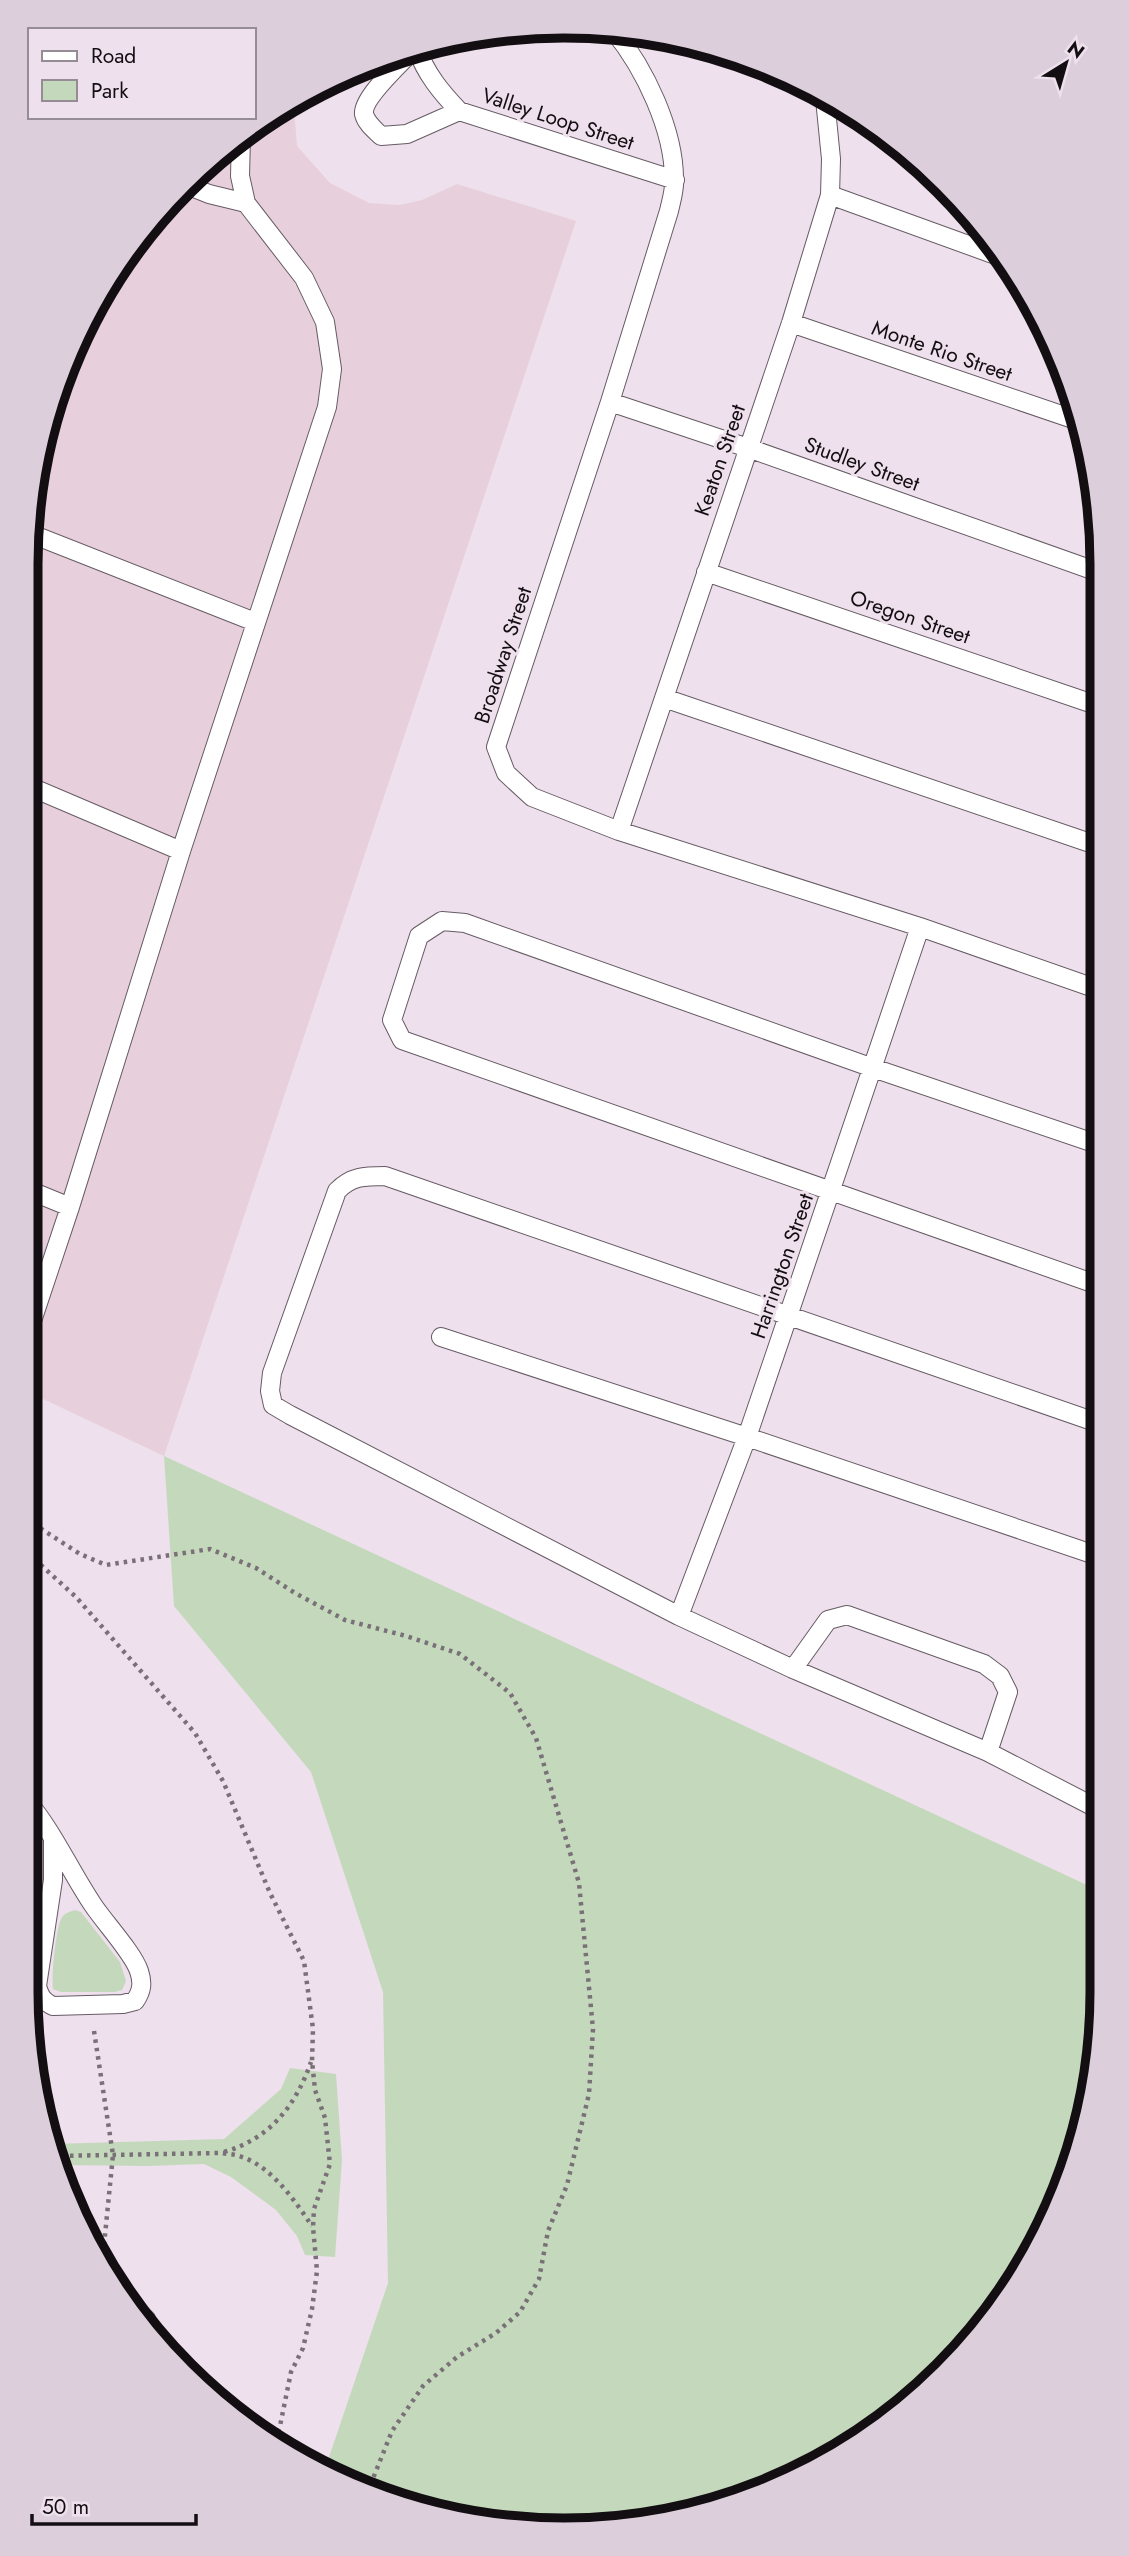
<svg xmlns="http://www.w3.org/2000/svg" width="1129" height="2556" viewBox="0 0 1129 2556" font-family="Jost,sans-serif">
<style>
.commercial{fill:#e7d0db}
.green{fill:#c4d9bc}
.lines{fill:none;stroke-linecap:round;stroke-linejoin:round}
.street-casing{stroke:#665b64;stroke-width:20}
.path{stroke:#7a7078;stroke-width:4.5;stroke-dasharray:3.5 5;stroke-linecap:butt}
.street{stroke:#fff;stroke-width:18}
.labels{text-anchor:middle;stroke-width:6;stroke-linejoin:round;paint-order:stroke}
.street-label{font-size:21px;fill:#130e12;stroke:#eee0ec}
.rim{fill:none;stroke:#130e12;stroke-width:9}
</style>
<rect width="100%" height="100%" fill="#eee0ec"/>
<!-- commercial -->
<path class="commercial" d="M296 101 294 108 297 146 330 183 369 203 400 205 422 200 457 184 576 221 164 1456 26 1391V564L37 460 67 359 117 266 184 184 265 117Z"/>
<!-- green -->
<path class="green" d="M164 1456 1102 1892 1103 1992 1092 2096 1062 2197 969 2347 833 2458 669 2519 564 2530 460 2519 325 2469 388 2283 383 1992 311 1772 174 1606Z
M75 1910 81 1912 120 1962 126 1981 122 1990 115 1992H61L53 1989C51 1976 56 1930 61 1919 64 1913 69 1912 75 1910Z
M290 2068 336 2074 342 2160 335 2257 305 2255 297 2236 276 2210 231 2177 204 2164 148 2166 55 2165 52 2144 224 2139 281 2089Z"/>
<g class="lines">
<!-- street casing -->
<g class="street-casing">
<path id="street" d="M614 31C645 69 674 130 674 179 675 190 671 201 669 211L610 402 496 747 506 773 532 797 619 831 920 927 1100 990
M417 49C426 74 441 92 459 111L675 180
M412 51C401 63 362 98 364 114 366 123 375 130 381 136L407 134 459 111
M184 184 209 194 246 203
M830 195 1004 258
M791 323 1079 421
M610 402 748 448 1098 572
M29 533 255 622
M706 572 1099 706
M664 698 1099 846
M26 785 181 851
M619 831 791 323 830 195 831 159 825 99
M1100 1145 873 1068 465 923 442 921 419 936 392 1020 402 1040 1101 1286
M26 1189 70 1207
M441 1337 747 1437 1101 1557
M26 1339 70 1207 181 851 327 407 332 369 325 322 304 278 246 203 240 176 241 137
M1101 1424 385 1176C365 1176 351 1176 337 1191L272 1373 270 1391 273 1405 290 1415 679 1616 793 1669 988 1752 1102 1811
M679 1616 747 1437 920 927
M793 1669 828 1620 847 1615 984 1664 1000 1676 1008 1692 988 1752
M26 1800C53 1831 70 1871 93 1905 105 1923 133 1953 139 1971 143 1983 142 1991 135 2001L123 2004 53 2006C43 2001 40 1997 37 1986L53 1880V1840
M134 2311 146 2319V2328"/>
</g>
<!-- path -->
<path class="path" d="M26 1519 80 1554 106 1565 210 1549 256 1568 295 1593 345 1620 406 1636 460 1654 510 1693 536 1738 579 1883 593 2029 589 2094 567 2185 548 2231 539 2279 520 2312 496 2333 457 2357 423 2386 392 2431 370 2486
M26 1556 42 1566 76 1597 195 1733 223 1781 270 1893 304 1961 313 2029 312 2061 315 2090 325 2118 330 2164 314 2209 313 2227 317 2271 312 2309 303 2348 291 2372 280 2426 274 2440
M94 2031 113 2155 102 2265
M224 2152C270 2139 296 2105 311 2062
M53 2156 220 2153C227 2154 235 2154 242 2157 272 2167 295 2201 312 2226"/>
<!-- street -->
<use href="#street" class="street"/>
</g>
<g class="labels">
<!-- street labels -->
<g class="street-label">
<text transform="translate(558 119) rotate(18)" y="7">Valley Loop Street</text>
<text transform="translate(942 351) rotate(19)" y="7">Monte Rio Street</text>
<text transform="translate(720 460) rotate(-71)" y="7">Keaton Street</text>
<text transform="translate(862 464) rotate(20)" y="7">Studley Street</text>
<text transform="translate(910 617) rotate(19)" y="7">Oregon Street</text>
<text transform="translate(503 655) rotate(-72)" y="7">Broadway Street</text>
<text transform="translate(782 1266) rotate(-71)" y="7">Harrington Street</text>
</g>
</g>
<!-- crop -->
<path d="M0 0H1129V2556H0ZM564 38H564A526 526 0 0 1 1090 564V1992A526 526 0 0 1 564 2518H564A526 526 0 0 1 38 1992V564A526 526 0 0 1 564 38Z" fill="#dccfdb" fill-rule="evenodd"/>
<path class="rim" d="M564 38H564A526 526 0 0 1 1090 564V1992A526 526 0 0 1 564 2518H564A526 526 0 0 1 38 1992V564A526 526 0 0 1 564 38Z"/>
<!-- legend -->
<rect x="28" y="28" width="228" height="91" fill="#eee0ec" stroke="#968c95" stroke-width="2"/>
<rect x="42" y="51" width="35" height="10" fill="#ffffff" stroke="#968c95" stroke-width="2"/>
<text x="91" y="63" font-size="21" fill="#130e12">Road</text>
<rect x="42" y="80" width="35" height="21" fill="#c4d9bc" stroke="#968c95" stroke-width="2"/>
<text x="91" y="98" font-size="21" fill="#130e12">Park</text>
<!-- north arrow -->
<g transform="translate(1066 63) rotate(37)" stroke="#eee0ec" stroke-width="5" paint-order="stroke">
<path d="M0-5L12 26L0 18L-12 26Z" fill="#130e12"/>
<text y="-10" font-size="19" font-weight="bold" text-anchor="middle" fill="#130e12">N</text>
</g>
<!-- scale -->
<path d="M32 2514v10h164v-10" fill="none" stroke="#130e12" stroke-width="3.5"/>
<text x="42" y="2514" font-size="21" fill="#130e12" stroke="#eee0ec" stroke-width="5" paint-order="stroke">50 m</text>
</svg>
